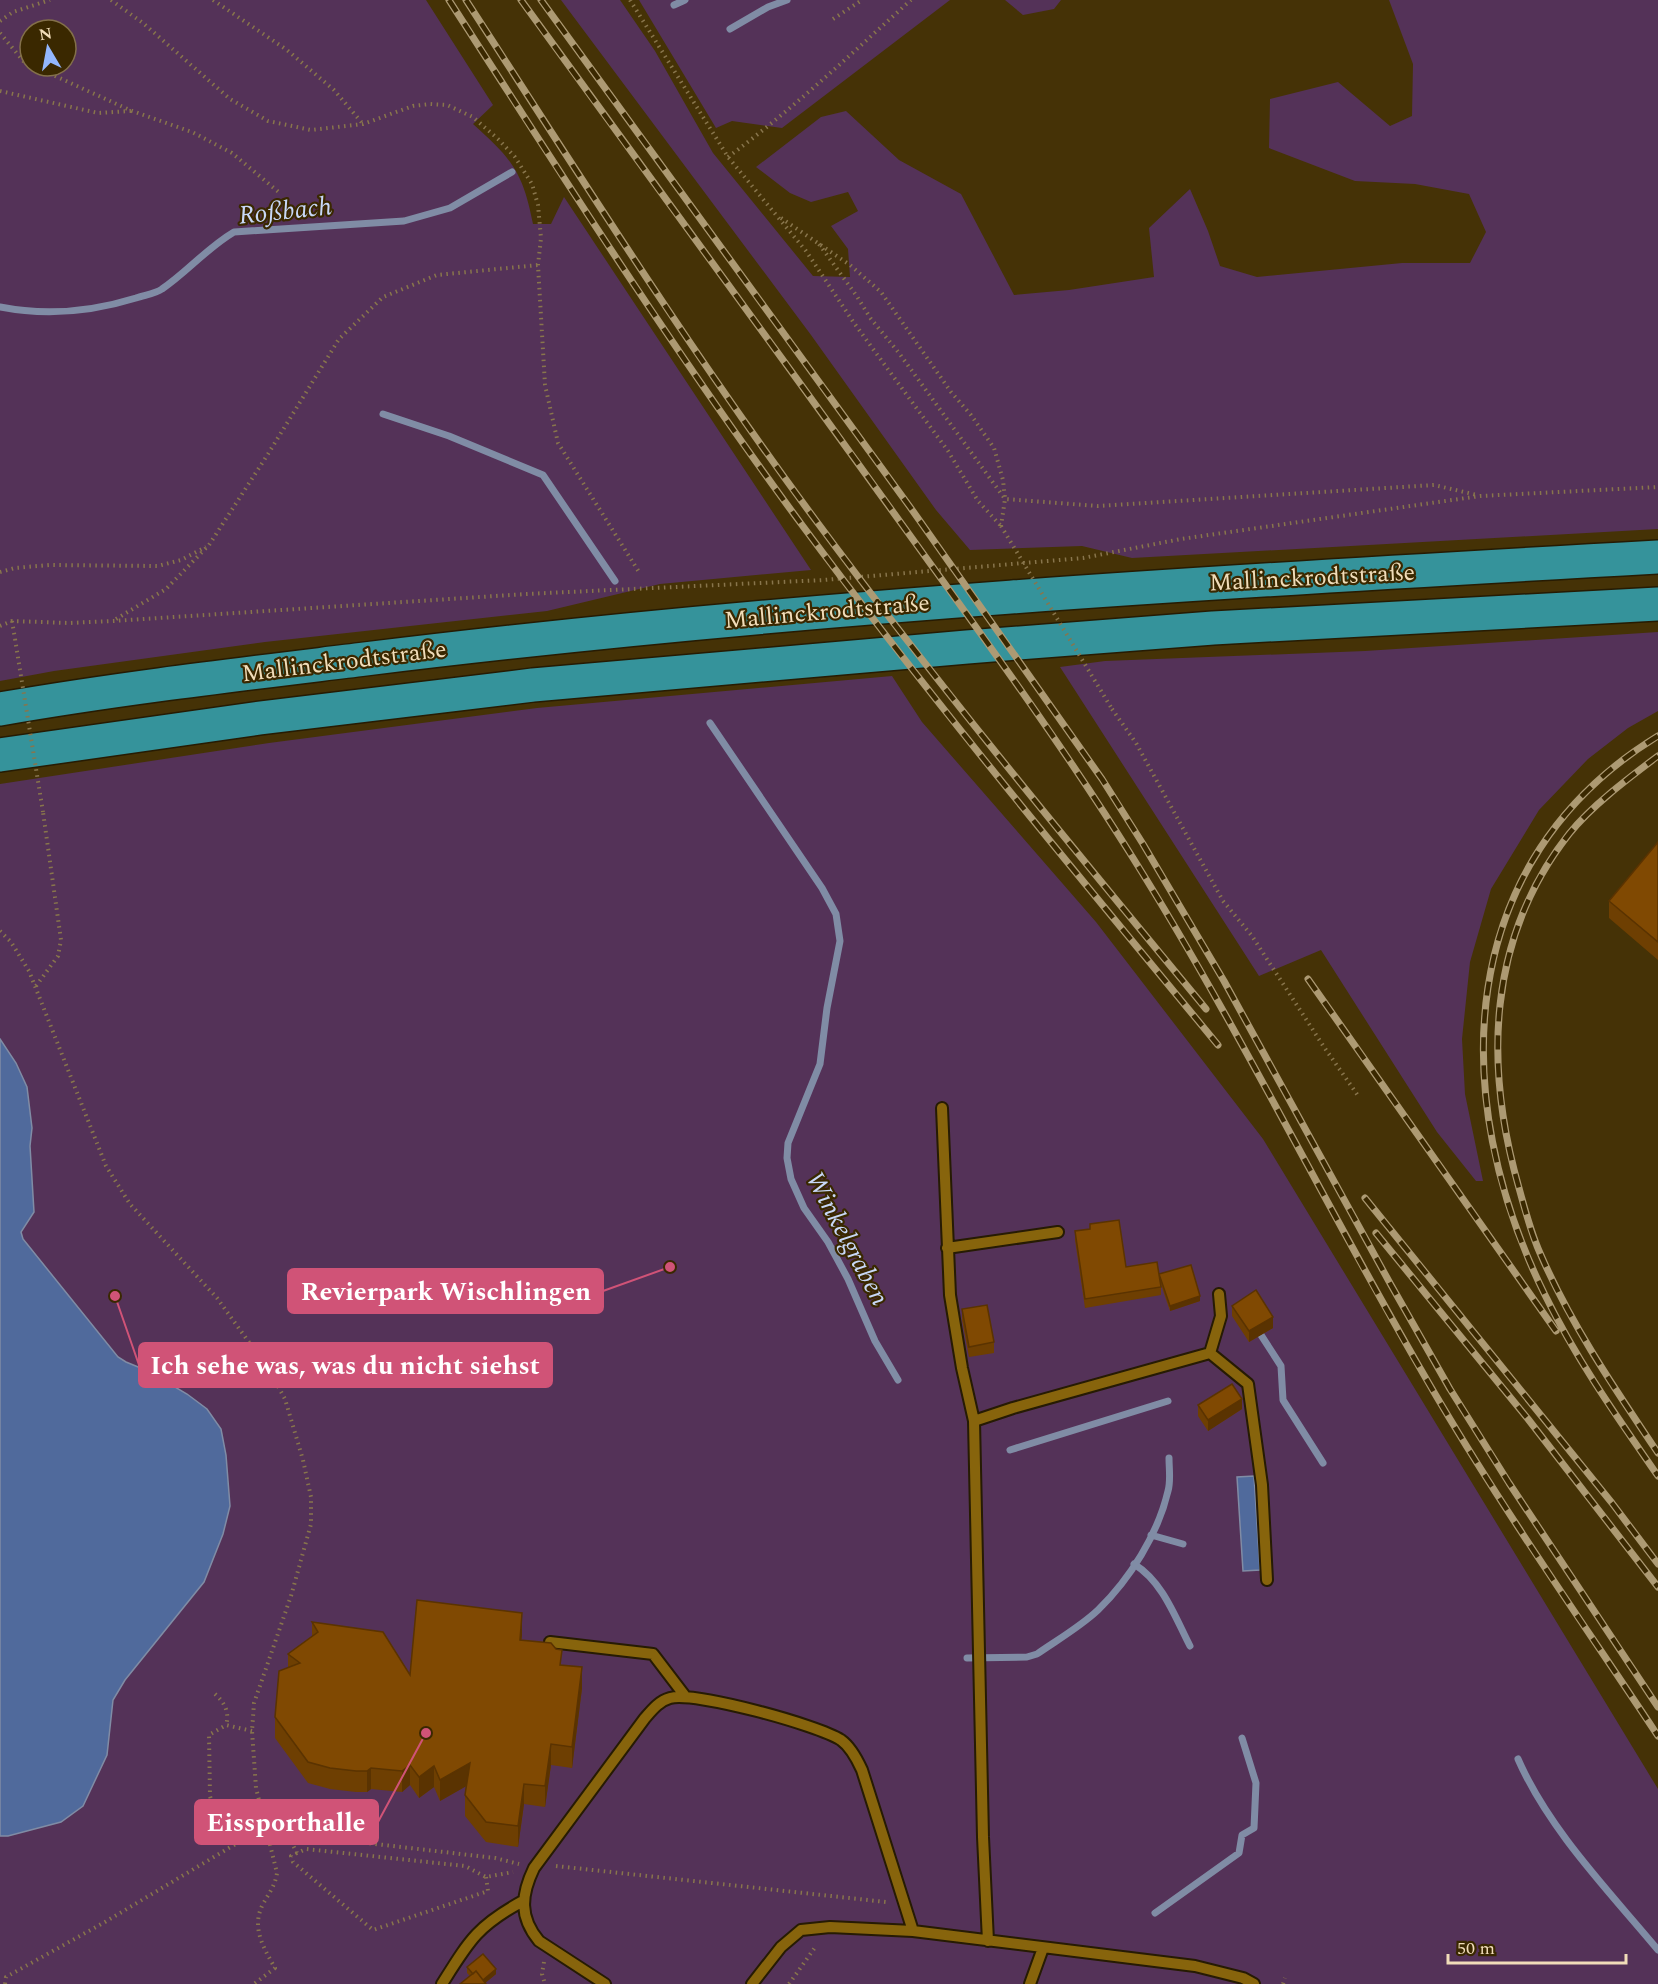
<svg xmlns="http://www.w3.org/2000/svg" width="1658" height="1984" viewBox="0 0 1658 1984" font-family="Spectral,serif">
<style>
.green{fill:#543258;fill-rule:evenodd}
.water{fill:#506a9c;stroke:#808ca5;stroke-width:1.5}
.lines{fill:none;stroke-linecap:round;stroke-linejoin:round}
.stream{stroke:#808ca5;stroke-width:7}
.lane-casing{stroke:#261b03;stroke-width:14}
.highway-casing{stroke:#261b03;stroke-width:36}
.path{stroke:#88754c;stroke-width:4;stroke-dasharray:1.5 4.5;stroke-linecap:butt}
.lane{stroke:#87640c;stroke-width:10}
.highway{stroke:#35939b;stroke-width:33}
.rail-casing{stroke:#ad9a73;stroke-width:7}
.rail{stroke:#3a2800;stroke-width:4.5;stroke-dasharray:14;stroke-linecap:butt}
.path-bridge{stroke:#88754c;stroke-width:4;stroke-dasharray:1.5 4.5;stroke-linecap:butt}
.wall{fill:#6e3f02}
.shaded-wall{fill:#5a3301}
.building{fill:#804902;stroke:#5a3301;stroke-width:1.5}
.labels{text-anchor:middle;stroke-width:4.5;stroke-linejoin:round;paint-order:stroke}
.street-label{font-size:24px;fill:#f1ddb9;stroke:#3a2800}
.water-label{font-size:26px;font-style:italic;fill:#c8d8f7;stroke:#3a2800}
.leader{fill:none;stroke:#d05377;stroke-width:2}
.callout-dot{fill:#d05377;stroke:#3a2800;stroke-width:2}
.callout{fill:#d05377;stroke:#d05377;stroke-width:2}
.callout-label{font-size:26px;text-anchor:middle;font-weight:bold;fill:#fff}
</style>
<rect width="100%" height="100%" fill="#453206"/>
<!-- green -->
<path class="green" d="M0 0H426L493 105 473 124C512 159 523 172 533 224H551L564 197 811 570 660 584 547 611 265 642 54 671 0 681ZM30 30H66V66H30Z
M561 0H620L655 51 713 153 813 276 850 277 848 249 831 226 858 211 848 192 811 202 790 193 756 167 821 117 846 111 899 160 961 194 1014 295 1069 290 1154 277 1149 228 1190 189 1208 231 1220 266 1257 277 1402 263H1470L1486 232 1469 194 1415 184 1355 181 1269 148 1270 99 1338 82 1390 126 1412 116 1413 64 1389 0H1658V529L1132 558 1082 546 970 550 936 510 811 335Z
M639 0H950L782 128 732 121 716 128Z
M1005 0H1061L1054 9 1023 15Z
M1658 632V711L1628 728 1588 759 1539 810 1491 889 1470 962 1462 1039 1465 1094 1483 1181H1476L1437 1132 1321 950 1259 976 1060 667 1105 661 1365 651Z
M892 676 922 722 1096 922 1263 1139 1658 1789V1984H0V784L269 743 537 708Z"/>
<!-- water -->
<path class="water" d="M0 1039 16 1063 27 1087 32 1128 30 1146 34 1212 21 1232 23 1239 118 1357 126 1362 148 1371 187 1394 207 1409 221 1429 226 1455 230 1506 223 1534 204 1582 125 1680 113 1700 107 1755 83 1806 61 1822 8 1836H0Z
M1254 1476 1260 1570 1243 1571 1237 1477Z"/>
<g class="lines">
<!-- stream -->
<path class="stream" d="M674 5 685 0
M730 29 768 7 787 0
M0 307C46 316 91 312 136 298 144 295 155 294 162 289 187 272 207 248 234 232L404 221 450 208 512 172
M383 414 449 436 543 475 615 581
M710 723 822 888 836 914 840 941 827 1008 820 1064 788 1143 787 1158 791 1179 804 1208 828 1242 848 1279 875 1341 898 1380
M1261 1335 1281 1366 1283 1400 1323 1463
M1010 1450 1168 1401
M1151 1535 1183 1544
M1134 1564C1163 1582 1175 1617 1190 1646
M967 1658 1027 1657 1037 1654C1057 1640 1080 1627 1098 1610 1130 1579 1158 1534 1168 1491 1171 1481 1169 1469 1169 1458
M1518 1759C1549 1830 1609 1891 1658 1950
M1155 1913 1239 1853 1242 1835 1254 1828 1256 1783 1242 1738"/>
<!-- lane casing -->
<g class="lane-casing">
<path id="lane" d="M942 1108 950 1295 962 1368 974 1421 983 1837 988 1941
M947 1248 1058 1232
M1210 1353 1221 1316 1219 1294
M974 1421 1013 1408 1210 1353 1248 1384 1262 1485 1267 1580
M550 1642 653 1654 685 1696
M442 1984C469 1941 477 1926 523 1901
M605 1984 539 1941C519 1917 521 1895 534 1868L645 1718C652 1710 659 1701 670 1698 694 1691 818 1725 841 1740 851 1747 857 1759 862 1770L913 1931
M752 1984 781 1947 801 1930 830 1927 913 1931 1195 1966 1243 1978 1254 1984
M1030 1984 1043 1948"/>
</g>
<!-- highway casing -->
<g class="highway-casing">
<path id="highway" d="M0 709C121 688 243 674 365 659 794 606 1226 581 1658 557
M0 755 260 718 533 685 967 647 1213 628 1658 604"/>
</g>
<!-- path -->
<path class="path" d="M111 0 143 23 230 99 268 121 311 130 363 124 413 106 430 104 447 105 473 117 498 139 515 157 532 184 538 205 541 238 538 265 545 385 558 443 639 572
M213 0 287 50 334 90 363 124
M630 0 728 157 806 251 854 323 948 451 978 501 1001 526
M833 19 862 0
M0 21 13 12 50 0
M0 33 25 63 30 65
M33 66 132 111 192 132 232 153 281 194
M0 91 98 113 131 111
M728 157C793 109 851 54 911 0
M781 218 850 265 881 292 951 392 971 415 994 448 1003 480 1005 499 1001 526
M819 244 856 295 871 319 899 353 1005 499 1098 506 1434 485 1477 495
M0 572 15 568 49 565 158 566 181 560 206 547
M116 619 166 589 209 545 268 454 339 339 383 297 437 275 538 265
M12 621 15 639
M0 626 12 621 69 623 113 621 526 594 824 580 1083 558 1181 539 1480 496 1658 487
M1112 709 1136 743 1223 901 1252 936 1324 1047 1359 1097
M0 931 11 942 29 971 106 1166 130 1204 217 1298 269 1370 285 1399 303 1460 311 1497V1524L291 1596 254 1703 252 1731 256 1788 277 1873C275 1886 269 1893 263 1904 251 1927 263 1947 275 1968L254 1984
M36 986 58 956 61 940 43 812
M215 1694C224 1702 230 1712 226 1725
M252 1731 226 1725 209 1735 210 1796C216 1820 242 1822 264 1824
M288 1836 297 1853 306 1849 465 1866 486 1877 513 1872
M297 1853 291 1856 293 1862 373 1930 488 1891 486 1877
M556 1866 886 1902
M544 1962 542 1974 545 1984
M5 1984 6 1977 105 1922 239 1842C273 1828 329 1839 367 1843 410 1848 452 1853 495 1858L519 1864
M789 1984 816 1946
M1283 1984 1285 1978"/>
<!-- lane -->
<use href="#lane" class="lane"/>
<!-- highway -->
<use href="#highway" class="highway"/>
<!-- rail casing -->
<g class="rail-casing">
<path id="rail" d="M449 0C563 177 677 356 802 525 935 704 1077 874 1218 1045
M466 0C580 176 692 354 817 522 941 689 1074 849 1206 1009
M521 0C652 181 784 360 914 541 989 645 1065 749 1133 858 1244 1035 1334 1224 1441 1404 1508 1517 1585 1626 1658 1736
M541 0 910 507 1102 779 1143 844 1224 981 1391 1285 1450 1389 1509 1483 1658 1707
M1658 736C1453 861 1447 1097 1545 1295 1576 1359 1617 1417 1658 1476
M1658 756C1630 777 1591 806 1569 834 1487 938 1484 1066 1519 1188 1525 1210 1531 1233 1540 1253 1571 1325 1615 1389 1658 1453
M1308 979 1556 1331
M1365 1198 1612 1503 1658 1564
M1376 1233 1528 1419 1658 1587"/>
</g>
<!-- rail -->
<use href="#rail" class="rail"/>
<!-- path-bridge -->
<path class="path-bridge" d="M1001 526 1112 709
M15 639 43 812"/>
</g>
<!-- wall -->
<path class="wall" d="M1658 842V960L1609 918V901Z
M1090 1224 1126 1267 1161 1287V1295L1085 1308 1075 1240V1231L1090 1230Z
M1159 1274 1200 1301 1170 1311 1159 1279Z
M1232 1306 1273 1328 1249 1342 1232 1316Z
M962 1309 994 1342V1353L969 1357 962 1320Z
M1198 1405 1242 1409 1208 1431 1198 1416Z
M312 1622 410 1675 522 1634 521 1640 562 1665 582 1688 572 1768 551 1765 545 1807 524 1804 518 1847 486 1842 465 1816V1795L466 1786 440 1801 434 1787 419 1798 410 1785 402 1792 371 1789 367 1792H356L330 1789 308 1783 275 1738V1717L288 1667V1654L312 1636Z
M467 1967 496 1974 485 1983 470 1976 467 1973Z"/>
<!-- shaded-wall -->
<path class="shaded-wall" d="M1200 1296V1301L1170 1311V1306Z
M1273 1317V1328L1249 1342V1331Z
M1242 1399V1409L1208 1431V1420Z
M522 1613V1634L520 1660V1640Z
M582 1667V1688L572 1768V1747Z
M551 1744V1765L545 1807V1786Z
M470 1763V1784L440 1801V1780Z
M410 1765V1785L402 1792V1771Z
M434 1766V1787L419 1798V1777Z
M371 1768V1789L367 1792V1771Z
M524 1784V1804L518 1847V1826Z
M496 1969V1974L484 1984 479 1982Z"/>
<!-- building -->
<path class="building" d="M1658 842V942L1609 901Z
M1119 1220 1126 1267 1157 1262 1161 1287 1085 1299 1075 1231 1090 1229V1224Z
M1191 1265 1200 1296 1170 1306 1159 1274Z
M1256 1290 1273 1317 1249 1331 1232 1306Z
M987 1305 994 1342 969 1347 962 1309Z
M1232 1384 1242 1399 1208 1420 1198 1405Z
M417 1600 522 1613 520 1640 551 1643 556 1649 562 1650 560 1665 582 1667 572 1747 551 1744 545 1786 524 1784 518 1826 486 1822 465 1795 470 1763 440 1780 434 1766 419 1777 410 1765 402 1771 371 1768 367 1771H356L330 1768 308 1762 275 1717 279 1671 300 1663 288 1654 318 1632 312 1622 383 1632 410 1675Z
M483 1954 496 1969 483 1980 476 1971 473 1974 467 1967Z
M476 1971 486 1984H460Z"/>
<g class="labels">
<!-- street labels -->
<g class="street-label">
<text transform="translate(1312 577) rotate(-3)" y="8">Mallinckrodtstraße</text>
<text transform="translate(827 611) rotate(-5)" y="8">Mallinckrodtstraße</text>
<text transform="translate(344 661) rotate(-7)" y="8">Mallinckrodtstraße</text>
</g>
<!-- water labels -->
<g class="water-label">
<text transform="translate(285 210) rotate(-6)" y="9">Roßbach</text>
<text transform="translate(848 1238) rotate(62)" y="9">Winkelgraben</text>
</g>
</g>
<!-- callouts -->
<path class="leader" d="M670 1267L603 1291M115 1296L139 1365M426 1733L378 1822"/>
<g class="callout-dot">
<circle cx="670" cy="1267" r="6"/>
<circle cx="115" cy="1296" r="6"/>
<circle cx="426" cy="1733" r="6"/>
</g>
<g class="callout">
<rect x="288" y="1269" width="315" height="44" rx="6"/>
<rect x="139" y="1343" width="413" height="44" rx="6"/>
<rect x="195" y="1800" width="183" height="44" rx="6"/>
</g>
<g class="callout-label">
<text x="446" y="1300">Revierpark Wischlingen</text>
<text x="345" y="1374">Ich sehe was, was du nicht siehst</text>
<text x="286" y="1831">Eissporthalle</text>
</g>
<!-- north arrow -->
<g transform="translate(48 48) rotate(350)"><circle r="28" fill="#3a2800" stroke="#83704a" stroke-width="1.5"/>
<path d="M0-4.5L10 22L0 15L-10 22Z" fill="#93b7fd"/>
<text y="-9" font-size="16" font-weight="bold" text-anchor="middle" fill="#f1ddb9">N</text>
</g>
<!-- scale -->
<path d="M1448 1954v9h178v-9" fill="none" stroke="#f1ddb9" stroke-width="3"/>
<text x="1457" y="1954" font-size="18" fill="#f1ddb9" stroke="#3a2800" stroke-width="4.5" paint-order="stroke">50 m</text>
</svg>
